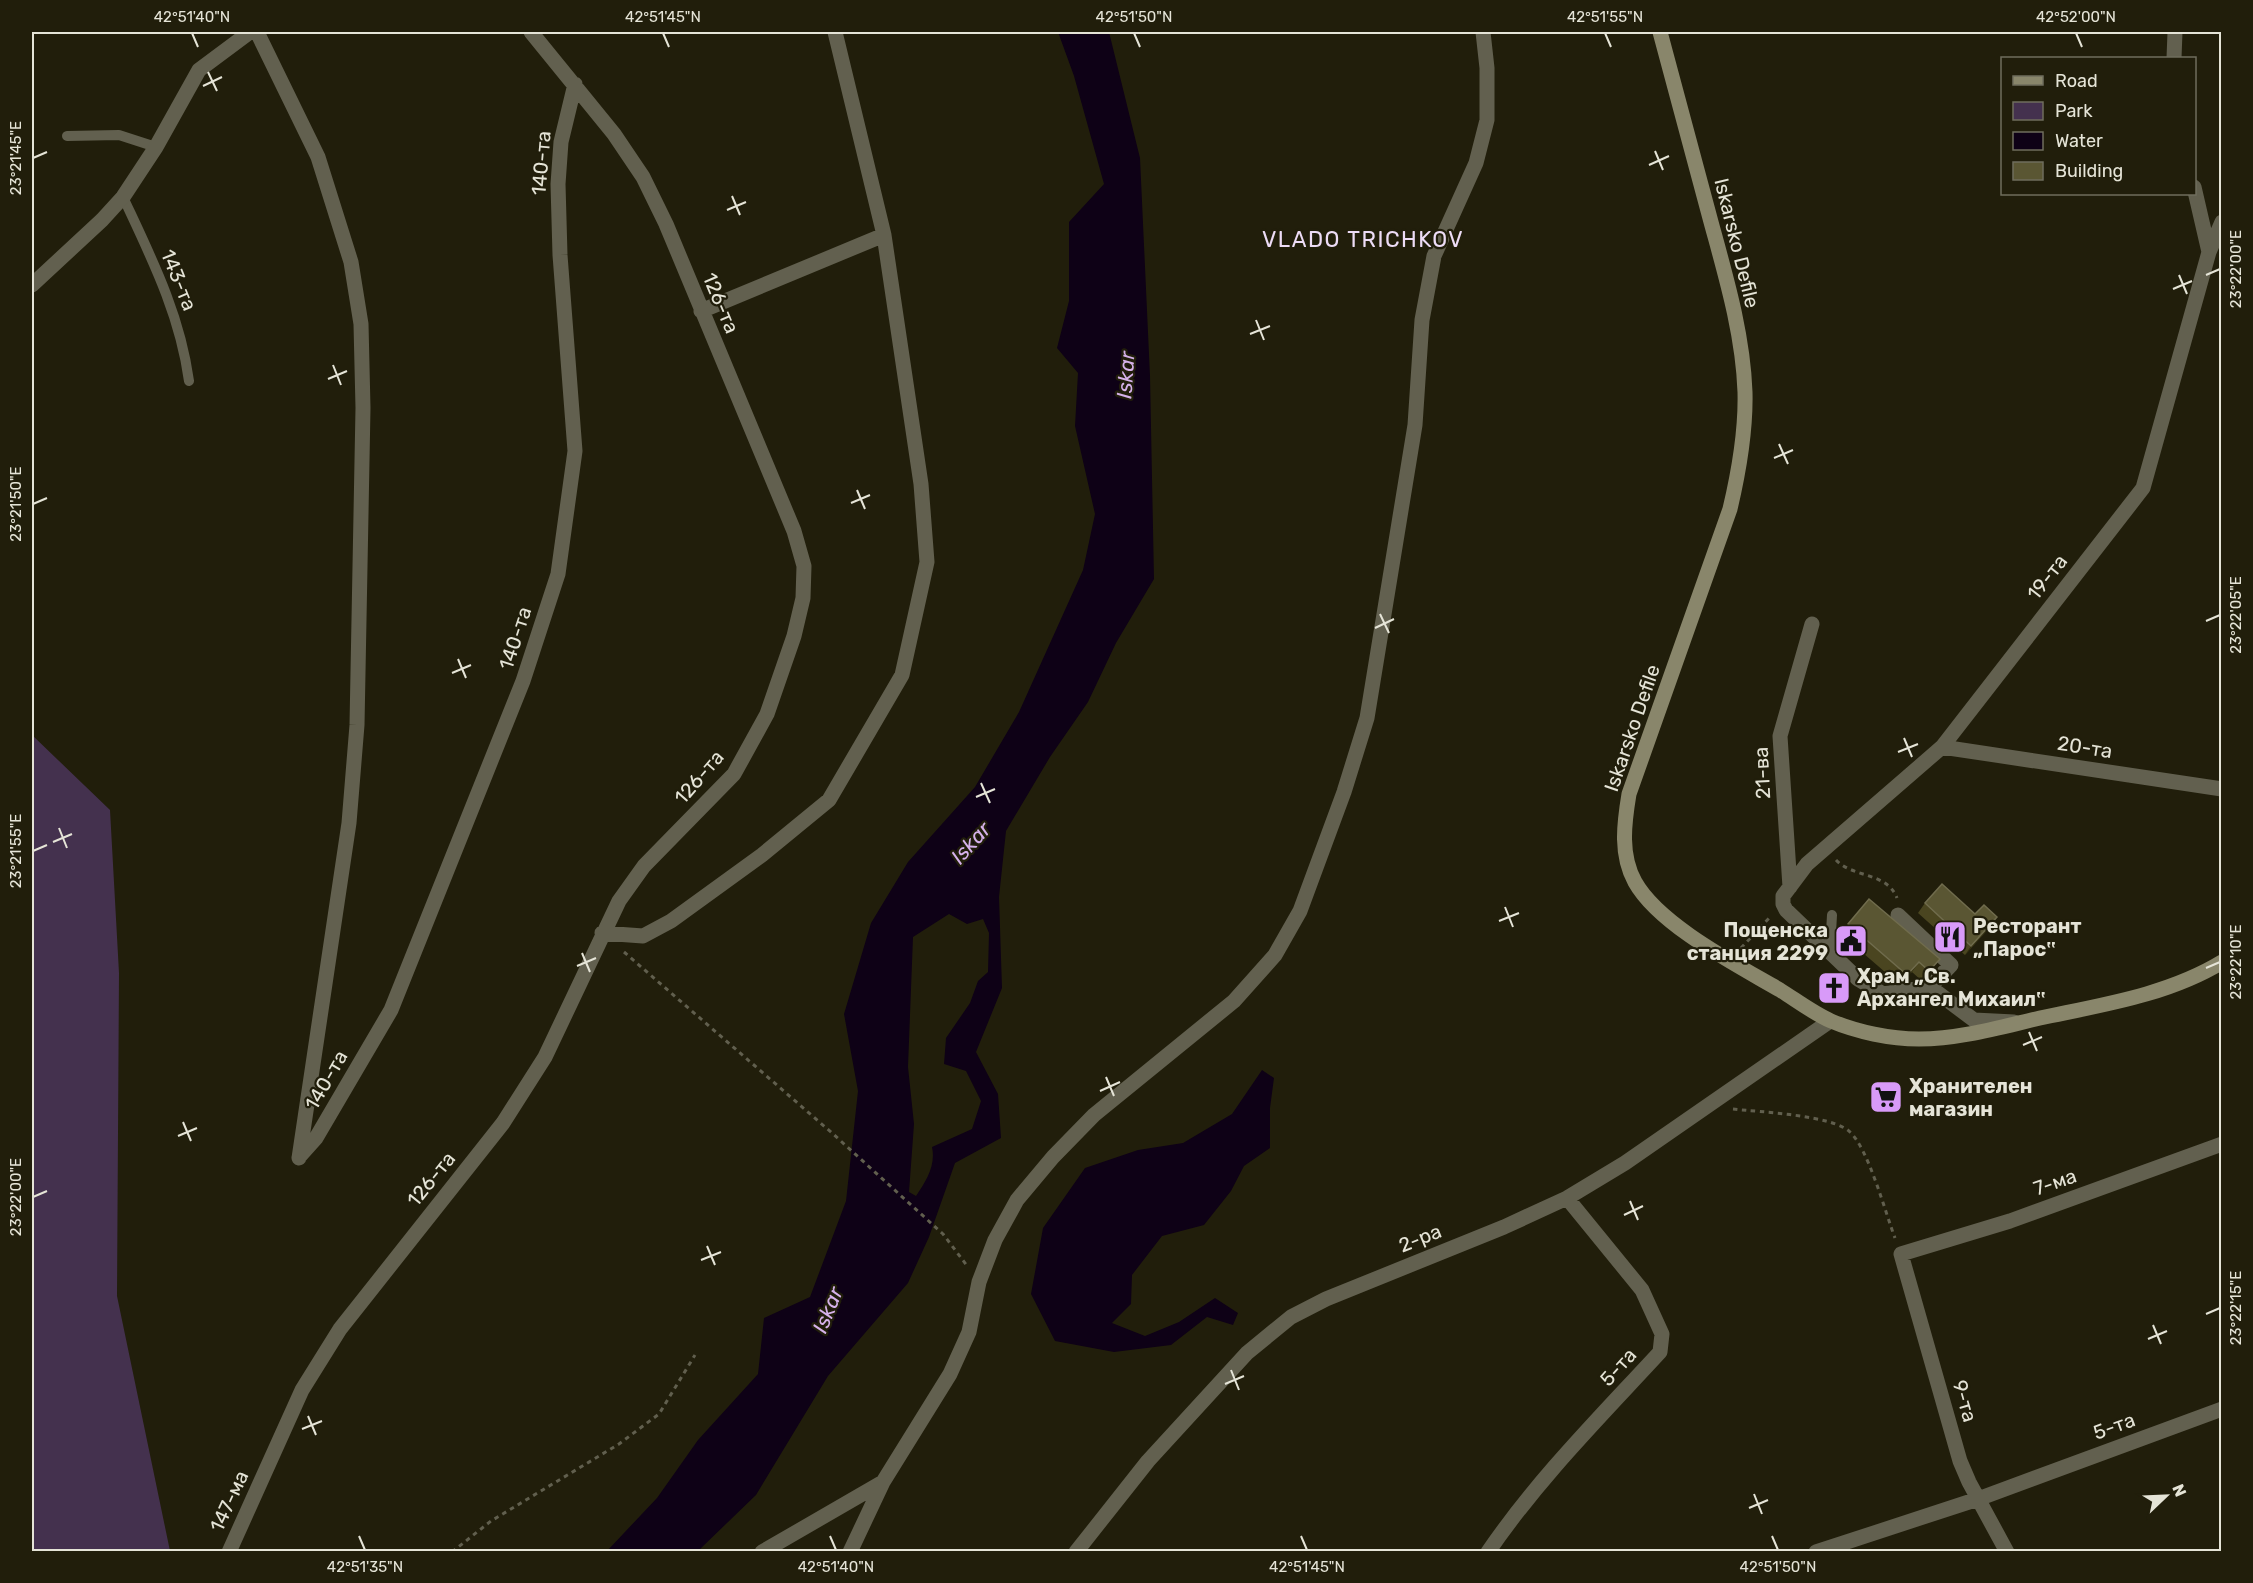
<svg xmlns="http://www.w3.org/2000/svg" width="2253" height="1583" viewBox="0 0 2253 1583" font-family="Rubik,sans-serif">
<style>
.green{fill:#44314e}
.water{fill:#0e0116;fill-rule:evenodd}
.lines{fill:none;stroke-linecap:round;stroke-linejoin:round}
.path{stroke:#615f4e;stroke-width:3;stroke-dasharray:4.5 4.5;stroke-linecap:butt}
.service{stroke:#62604f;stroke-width:10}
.minor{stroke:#62604f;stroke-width:15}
.secondary{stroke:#89866b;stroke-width:15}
.wall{fill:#4a4520}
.shaded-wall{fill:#322e0f}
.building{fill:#5a5633;stroke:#706c4d;stroke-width:1.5}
.ticks{fill:none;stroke:#e5e4d7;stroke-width:2}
.labels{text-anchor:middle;stroke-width:4.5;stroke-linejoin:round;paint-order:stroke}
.street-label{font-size:20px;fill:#e5e4d7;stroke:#211e0b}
.poi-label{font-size:20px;font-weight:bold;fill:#e5e4d7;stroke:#211e0b;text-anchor:start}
.water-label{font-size:21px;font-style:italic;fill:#d6b2ea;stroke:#211e0b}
.quarter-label{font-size:22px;letter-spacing:1.5px;fill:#eddcf6;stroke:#211e0b}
.neatline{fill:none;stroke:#e5e4d7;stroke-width:2}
.ticks-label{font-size:15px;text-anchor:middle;fill:#e5e4d7}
</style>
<rect width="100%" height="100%" fill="#211e0b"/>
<!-- green -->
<path class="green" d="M32 735 110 810 119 973 117 1296 170 1551H32Z"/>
<!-- water -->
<path class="water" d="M1058 32H1109L1140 158 1150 376 1154 579 1116 643 1088 702 1050 757 1006 831 999 897 1002 988 976 1052 998 1094 1001 1138 955 1163 929 1237 908 1283 828 1376 756 1495 698 1551H607L657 1498 698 1440 758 1374 764 1318 810 1297 846 1201 858 1091 844 1014 871 923 908 862 975 787 1019 712 1083 570 1095 514 1075 426 1078 373 1057 348 1069 301V222L1104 184 1074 76ZM949 914 967 924 983 919 989 933 988 972 978 981 970 1003 946 1038 944 1064 966 1071 981 1101 972 1129 932 1147C936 1166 926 1181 916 1196L909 1192 914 1124 908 1067 913 937Z
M1262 1070 1274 1078 1270 1108V1148L1244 1166 1231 1191 1204 1225 1162 1236 1132 1275 1131 1304 1112 1323 1145 1336 1179 1322 1215 1298 1238 1313 1233 1325 1207 1317 1171 1345 1114 1352 1055 1341 1031 1294 1043 1228 1085 1168 1138 1150 1183 1143 1232 1114Z"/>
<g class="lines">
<!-- path -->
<path class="path" d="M1836 860C1853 878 1887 872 1897 898
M1741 948 1771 916
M624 952 832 1133 943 1234 968 1267
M1733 1109C1759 1112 1833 1115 1850 1132 1869 1150 1885 1212 1895 1238
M452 1552 491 1521 619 1444 659 1414 695 1355"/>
<!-- service -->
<path class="service" d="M67 136 119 135 156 147
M123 197C151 257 180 314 189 381
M1830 951 1832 915"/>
<!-- minor -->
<path class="minor" d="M257 32 318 157 351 262 361 324 363 408 357 725 349 823 299 1158
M2174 58 2175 32
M2194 187 2209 252
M32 285 102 220 123 197 156 147 199 70 250 32
M701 311 884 235
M1942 747 2222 789
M1790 887 1780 736 1812 624
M1898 915 1951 965 1930 987
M602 933 643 936 671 921 762 855 829 800 902 675 927 562 921 484 884 235 835 32
M2014 1022 1974 1020 1930 987 1883 994 1858 979 1786 910 1783 904V896L1807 864 1942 747 2143 488 2209 252 2222 222
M299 1157 316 1138 391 1010 523 681 558 574 575 451 560 255 558 184 561 142 575 84
M229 1552 302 1390 340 1329 503 1123 545 1057 619 901 644 866 734 774 767 714 794 636 803 598 804 566 794 531 666 224 643 177 614 134 531 32
M762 1552 883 1482
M850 1552 883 1482 950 1374 969 1332 979 1282 995 1240 1017 1200 1053 1157 1094 1115 1234 1001 1275 955 1300 911 1344 792 1367 718 1415 425 1422 320 1434 256 1476 163 1487 120V68L1483 32
M1076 1552 1148 1461 1247 1353 1291 1317 1326 1299 1504 1227 1567 1198 1625 1163 1830 1021
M1488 1552C1538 1479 1600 1417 1660 1352L1662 1334 1642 1290 1567 1198
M1816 1552 1978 1499 2222 1409
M2007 1552 1969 1482 1960 1461 1901 1254 2010 1221 2222 1144"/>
<!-- secondary -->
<path class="secondary" d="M1660 32C1677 95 1694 158 1711 222 1726 277 1743 334 1745 392 1746 432 1739 471 1730 509L1629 794C1624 824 1620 855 1635 882 1659 925 1737 965 1780 990 1796 1000 1813 1013 1831 1021 1857 1032 1890 1039 1919 1039 1960 1039 2001 1027 2040 1018 2101 1005 2168 995 2222 962"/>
</g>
<!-- wall -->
<path class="wall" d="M1925 903 1975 914 1990 927 1965 955 1918 913Z
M1848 924 1933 969 1922 981 1912 972 1900 985 1841 934Z"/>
<!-- shaded-wall -->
<path class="shaded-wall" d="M1997 917 1990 927 1965 955 1971 946Z
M1919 962 1912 972 1900 985 1907 975Z"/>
<!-- building -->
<path class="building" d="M1942 884 1975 914 1984 905 1997 917 1971 946 1925 903Z
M1869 899 1940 959 1929 971 1919 962 1907 975 1848 924Z"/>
<!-- ticks -->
<path class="ticks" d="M192 33 198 47M663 33 669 47M1134 33 1140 47M1605 33 1611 47M2076 33 2082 47M208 72 217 91M203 86 222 77M1655 151 1663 170M33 158 47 152M1649 165 1669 156M732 196 740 215M727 210 746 202M2179 275 2187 294M2206 275 2220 269M2173 289 2192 281M1256 320 1264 340M1250 334 1270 326M333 365 341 385M328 379 347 371M1779 444 1788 464M1774 458 1793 450M857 490 865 509M851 503 870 495M33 504 47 498M1380 614 1389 633M2206 621 2220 615M1375 628 1394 619M458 659 466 678M452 673 471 665M1904 738 1912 757M1898 752 1918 744M981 783 990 803M976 797 995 789M59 828 67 848M53 842 72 834M33 851 47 845M1505 907 1513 927M1499 921 1519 913M582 953 590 972M577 966 596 958M2206 968 2220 962M2029 1032 2037 1051M2023 1045 2042 1037M1106 1077 1114 1096M1100 1091 1120 1082M183 1122 191 1141M178 1136 197 1128M33 1197 47 1191M1630 1201 1638 1220M1624 1215 1643 1206M707 1246 715 1265M701 1260 721 1252M2206 1314 2220 1308M2153 1325 2161 1344M2148 1339 2167 1331M1231 1370 1239 1390M1225 1384 1244 1376M308 1416 316 1435M302 1429 322 1421M1754 1494 1762 1514M1749 1508 1768 1500M359 1536 365 1550M830 1536 836 1550M1301 1536 1307 1550M1772 1536 1778 1550"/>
<!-- icons -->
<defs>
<g id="restaurant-square" transform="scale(1.725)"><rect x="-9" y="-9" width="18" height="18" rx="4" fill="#d89af8" stroke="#211e0b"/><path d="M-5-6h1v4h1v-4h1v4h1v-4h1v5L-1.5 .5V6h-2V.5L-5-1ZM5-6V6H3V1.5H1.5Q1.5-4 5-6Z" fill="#111"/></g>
<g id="civic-square" transform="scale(1.725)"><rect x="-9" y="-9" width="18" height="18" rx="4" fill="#d89af8" stroke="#211e0b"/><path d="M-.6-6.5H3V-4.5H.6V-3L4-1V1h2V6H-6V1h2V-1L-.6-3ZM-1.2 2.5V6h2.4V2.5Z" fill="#111"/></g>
<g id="church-square" transform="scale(1.725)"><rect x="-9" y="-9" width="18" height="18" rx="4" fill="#d89af8" stroke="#211e0b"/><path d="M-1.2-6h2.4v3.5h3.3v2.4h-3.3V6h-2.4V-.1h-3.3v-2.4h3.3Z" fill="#111"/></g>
<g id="supermarket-square" transform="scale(1.725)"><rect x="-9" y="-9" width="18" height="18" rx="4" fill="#d89af8" stroke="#211e0b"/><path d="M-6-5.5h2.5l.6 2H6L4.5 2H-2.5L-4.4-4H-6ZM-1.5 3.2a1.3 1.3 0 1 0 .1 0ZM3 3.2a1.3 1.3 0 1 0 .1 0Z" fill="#111"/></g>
</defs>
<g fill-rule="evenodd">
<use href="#restaurant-square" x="1950" y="937"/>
<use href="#civic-square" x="1851" y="941"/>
<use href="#church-square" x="1834" y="988"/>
<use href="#supermarket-square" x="1886" y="1097"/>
</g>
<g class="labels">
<!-- street labels -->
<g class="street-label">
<text transform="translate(541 163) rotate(-85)" y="7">140-та</text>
<text transform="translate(1737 243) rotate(76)" y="7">Iskarsko Defile</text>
<text transform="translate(179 280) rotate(68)" y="7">143-та</text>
<text transform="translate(721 303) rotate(67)" y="7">126-та</text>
<text transform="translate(2047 577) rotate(-52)" y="7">19-та</text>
<text transform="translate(515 638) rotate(-72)" y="7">140-та</text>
<text transform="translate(1632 728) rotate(-71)" y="7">Iskarsko Defile</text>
<text transform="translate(2085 747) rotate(9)" y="7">20-та</text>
<text transform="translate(1762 773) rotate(-93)" y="7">21-ва</text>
<text transform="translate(699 777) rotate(-49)" y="7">126-та</text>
<text transform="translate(326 1080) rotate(-60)" y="7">140-та</text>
<text transform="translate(431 1179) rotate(-51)" y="7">126-та</text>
<text transform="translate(2055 1182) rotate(-19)" y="7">7-ма</text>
<text transform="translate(1420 1238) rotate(-22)" y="7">2-ра</text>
<text transform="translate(1618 1367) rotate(-48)" y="7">5-та</text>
<text transform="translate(1965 1401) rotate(74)" y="7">9-та</text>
<text transform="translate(2114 1426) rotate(-20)" y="7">5-та</text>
<text transform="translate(229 1501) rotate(-65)" y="7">147-ма</text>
</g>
<!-- poi labels -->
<g class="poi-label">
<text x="1973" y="933">Ресторант<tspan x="1973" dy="23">„Парос‟</tspan></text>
<text x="1828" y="937" text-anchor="end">Пощенска<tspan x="1828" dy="23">станция 2299</tspan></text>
<text x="1857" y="983">Храм „Св.<tspan x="1857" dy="23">Архангел Михаил‟</tspan></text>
<text x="1909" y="1093">Хранителен<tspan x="1909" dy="23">магазин</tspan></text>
</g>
<!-- water labels -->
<g class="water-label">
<text transform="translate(1126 375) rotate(-86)" y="7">Iskar</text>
<text transform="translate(971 843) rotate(-48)" y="7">Iskar</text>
<text transform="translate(828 1310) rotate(-68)" y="7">Iskar</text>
</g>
<!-- quarter labels -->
<g class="quarter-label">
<text x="1363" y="247">VLADO TRICHKOV</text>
</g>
</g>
<!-- border -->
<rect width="2253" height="1583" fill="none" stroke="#211e0b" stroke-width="66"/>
<!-- legend -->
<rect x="2001" y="57" width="195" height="138" fill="#211e0b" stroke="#6f6d5d" stroke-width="1.5"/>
<rect x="2013" y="76" width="30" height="9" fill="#89866b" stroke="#6f6d5d" stroke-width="1.5"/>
<text x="2055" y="87" font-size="18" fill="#e5e4d7">Road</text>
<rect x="2013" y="102" width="30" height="18" fill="#44314e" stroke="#6f6d5d" stroke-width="1.5"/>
<text x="2055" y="117" font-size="18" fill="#e5e4d7">Park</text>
<rect x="2013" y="132" width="30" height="18" fill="#0e0116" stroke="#6f6d5d" stroke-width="1.5"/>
<text x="2055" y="147" font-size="18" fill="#e5e4d7">Water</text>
<rect x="2013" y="162" width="30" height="18" fill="#5a5633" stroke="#6f6d5d" stroke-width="1.5"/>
<text x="2055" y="177" font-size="18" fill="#e5e4d7">Building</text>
<!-- north arrow -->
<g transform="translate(2166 1496) rotate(67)" stroke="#211e0b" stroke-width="4.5" paint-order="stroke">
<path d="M0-4.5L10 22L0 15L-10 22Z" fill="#e5e4d7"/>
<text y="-9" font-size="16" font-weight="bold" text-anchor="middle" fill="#e5e4d7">N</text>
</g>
<rect x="33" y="33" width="2187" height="1517" class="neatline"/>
<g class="ticks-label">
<text x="192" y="22">42°51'40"N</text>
<text x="663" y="22">42°51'45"N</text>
<text x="1134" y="22">42°51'50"N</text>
<text x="1605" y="22">42°51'55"N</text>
<text x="2076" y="22">42°52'00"N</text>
<text transform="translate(16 158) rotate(-90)" y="5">23°21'45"E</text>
<text transform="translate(2236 269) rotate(-90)" y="5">23°22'00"E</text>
<text transform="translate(16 504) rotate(-90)" y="5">23°21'50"E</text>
<text transform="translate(2236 615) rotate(-90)" y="5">23°22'05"E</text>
<text transform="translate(16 851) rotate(-90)" y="5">23°21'55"E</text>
<text transform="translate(2236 962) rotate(-90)" y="5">23°22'10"E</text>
<text transform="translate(16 1197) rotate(-90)" y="5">23°22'00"E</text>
<text transform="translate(2236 1308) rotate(-90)" y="5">23°22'15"E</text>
<text x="365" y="1572">42°51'35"N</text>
<text x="836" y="1572">42°51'40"N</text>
<text x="1307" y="1572">42°51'45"N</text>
<text x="1778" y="1572">42°51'50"N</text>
</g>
</svg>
